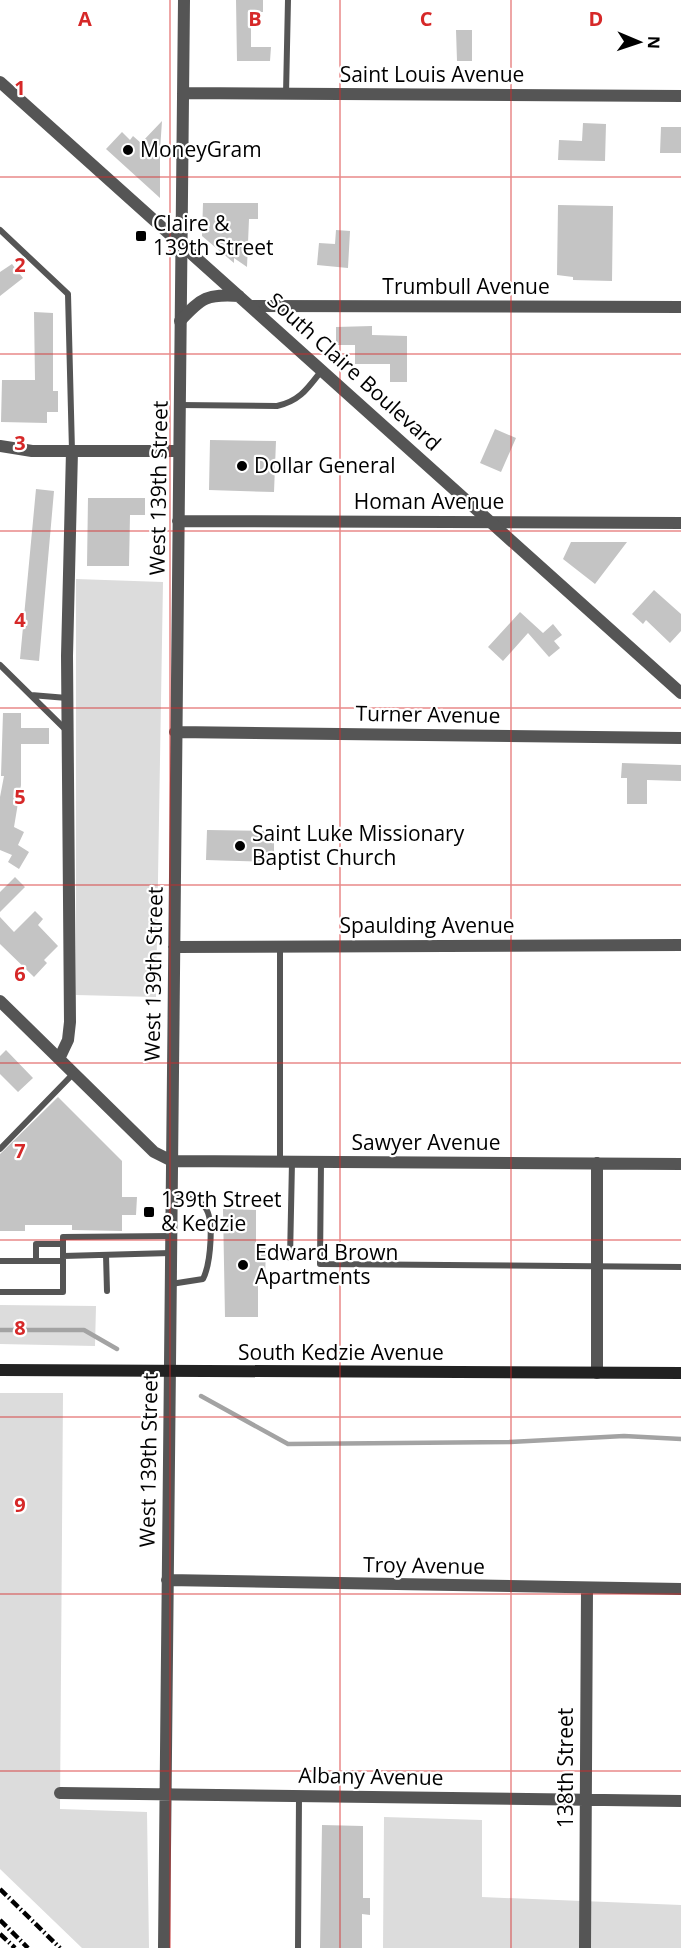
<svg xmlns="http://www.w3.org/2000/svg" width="681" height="1948" viewBox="0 0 681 1948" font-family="'Open Sans',sans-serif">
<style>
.green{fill:#dcdcdc}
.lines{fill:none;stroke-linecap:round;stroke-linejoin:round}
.stream{stroke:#a3a3a3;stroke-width:4.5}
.building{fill:#c4c4c4}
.service{stroke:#555;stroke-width:6}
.minor{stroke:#555;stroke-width:12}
.tertiary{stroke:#555;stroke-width:12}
.secondary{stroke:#222;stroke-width:12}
.rail{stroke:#000;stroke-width:4.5;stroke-dasharray:9 3 1.5 3;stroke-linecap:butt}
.grid{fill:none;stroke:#d62828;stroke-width:1.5;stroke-opacity:0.55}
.poi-dot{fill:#000;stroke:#fff;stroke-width:2}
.labels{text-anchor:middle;stroke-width:4.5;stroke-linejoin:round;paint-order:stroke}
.street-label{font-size:21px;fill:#000;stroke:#fff}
.poi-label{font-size:21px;fill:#000;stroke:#fff;text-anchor:start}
.grid-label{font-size:20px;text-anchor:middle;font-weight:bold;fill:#d62828;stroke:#fff;stroke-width:4.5;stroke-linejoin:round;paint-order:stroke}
</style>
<rect width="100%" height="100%" fill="#fff"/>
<!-- green -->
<path class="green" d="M76 579 163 582 156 997 76 995Z
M0 1305 96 1306 95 1346 0 1344Z
M0 1393H63L60 1809 147 1812 149 1948H82L0 1869Z
M384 1817 482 1820V1897L681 1905V1948H383Z"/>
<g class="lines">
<!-- stream -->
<path class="stream" d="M0 1330H84L117 1349
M201 1396 288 1444 510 1442 624 1436 681 1439"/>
</g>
<!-- building -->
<path class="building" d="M236 0H263V12H251V47H271L270 61H237Z
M456 30H472V61H457Z
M162 121 160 150V198L106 149 122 132 130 140 133 136 141 143Z
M583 123 606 124 605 161 558 160 559 140 582 141Z
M661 127H681V153H660Z
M203 203H258V219H249L247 267 234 258V263L202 236Z
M558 205 613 206 612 281 573 280V277L557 275Z
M336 230 350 231 348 268 317 265 319 243 335 244Z
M12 264 23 278 0 296V272Z
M34 312 53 313V391H58V412H47V423L1 422 2 380H35Z
M372 326V335L407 336V382H390V364H355V345H336V327Z
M495 429 516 438 501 472 480 463Z
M210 440 276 441 274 492 209 490Z
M36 489 54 491 39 661 20 659Z
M88 498H145V515H130L129 566H87Z
M571 542H627L595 584 563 559Z
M654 590 681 614V631L670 643 646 620 643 624 632 614Z
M520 612 543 633 553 624 562 635 554 641 560 648 549 657 528 633 503 661 488 647Z
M3 713H21V728H49V744H21V785L14 827 24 832 18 845 29 852 19 869 8 862 12 855 0 850V797L4 776H1Z
M622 763 681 765V781L647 780V804H627V778H621Z
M207 830 274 831V862L206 860Z
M15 877 25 887 0 912V892Z
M35 911 43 919 38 925 58 946 44 960 47 963 34 977 0 944V917L14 932Z
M6 1050 33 1078 18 1092 0 1074V1056Z
M58 1097 122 1161V1197H137L136 1215H122V1231L72 1230V1225H25V1231H0V1154Z
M223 1209 256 1210V1246H266L265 1280H258V1317H225Z
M322 1825 363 1826V1898H370V1915L362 1914V1948H320Z"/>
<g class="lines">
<!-- service -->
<path class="service" d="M286 94 288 0
M0 230 68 294 72 451
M179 405 277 406C300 401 308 388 322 370
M0 665 66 730
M31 695 67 698
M0 1149 73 1074
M280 1161V947
M321 1162 320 1264 681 1267
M106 1255 107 1291
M63 1256 171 1253
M290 1258 292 1162
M0 1261H63
M36 1261V1244H63
M171 1284 203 1279C210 1265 216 1216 203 1205 196 1198 181 1197 171 1195
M0 1292H63V1237L171 1236
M298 1948 299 1797"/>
<!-- minor -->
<path class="minor" d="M183 93 681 96
M251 306 681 307
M0 446 32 451H179
M178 521 681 523
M175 732 681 738
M174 947 681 945
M0 1001 154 1152 172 1161 681 1164
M59 1059 68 1040 70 1022 67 656 72 451
M597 1373V1163
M167 1580 681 1589
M60 1793 681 1801
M164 1948 184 0
M585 1948 587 1589"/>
<!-- tertiary -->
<path class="tertiary" d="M0 82 681 693
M180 321C202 297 207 294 239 296"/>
<!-- secondary -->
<path class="secondary" d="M0 1370 681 1373"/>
<!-- rail -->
<path class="rail" d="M0 1889 60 1948
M0 1920 28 1948
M0 1934 15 1948"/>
</g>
<!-- grid -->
<path class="grid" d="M170 0V1948M340 0V1948M511 0V1948M0 177H681M0 354H681M0 531H681M0 708H681M0 885H681M0 1063H681M0 1240H681M0 1417H681M0 1594H681M0 1771H681"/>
<!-- markers -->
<g class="poi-dot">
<circle cx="128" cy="150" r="6"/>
<rect x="135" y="230" width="12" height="12" rx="3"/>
<circle cx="242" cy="466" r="6"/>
<circle cx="240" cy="846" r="6"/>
<rect x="143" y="1206" width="12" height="12" rx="3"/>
<circle cx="243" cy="1265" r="6"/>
</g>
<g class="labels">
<!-- street labels -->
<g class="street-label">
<text x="432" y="82">Saint Louis Avenue</text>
<text x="466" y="294">Trumbull Avenue</text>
<text transform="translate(354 372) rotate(42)" y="7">South Claire Boulevard</text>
<text transform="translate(159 488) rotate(-89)" y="7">West 139th Street</text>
<text x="429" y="509">Homan Avenue</text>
<text transform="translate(428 715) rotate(1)" y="7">Turner Avenue</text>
<text x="427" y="933">Spaulding Avenue</text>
<text transform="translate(154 974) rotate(-89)" y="7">West 139th Street</text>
<text x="426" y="1150">Sawyer Avenue</text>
<text x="341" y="1360">South Kedzie Avenue</text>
<text transform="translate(149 1460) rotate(-89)" y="7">West 139th Street</text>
<text transform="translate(424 1566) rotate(1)" y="7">Troy Avenue</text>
<text transform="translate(566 1768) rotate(-90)" y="7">138th Street</text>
<text transform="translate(371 1777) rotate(1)" y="7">Albany Avenue</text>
</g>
<!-- poi labels -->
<g class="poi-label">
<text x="140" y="157">MoneyGram</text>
<text x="153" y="231">Claire &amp;<tspan x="153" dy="24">139th Street</tspan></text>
<text x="254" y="473">Dollar General</text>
<text x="252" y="841">Saint Luke Missionary<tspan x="252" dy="24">Baptist Church</tspan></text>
<text x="161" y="1207">139th Street<tspan x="161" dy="24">&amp; Kedzie</tspan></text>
<text x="255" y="1260">Edward Brown<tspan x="255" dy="24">Apartments</tspan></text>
</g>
</g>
<g class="grid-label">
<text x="85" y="26">A</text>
<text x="255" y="26">B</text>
<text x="426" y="26">C</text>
<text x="596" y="26">D</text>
<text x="20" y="95">1</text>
<text x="20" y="272">2</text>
<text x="20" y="450">3</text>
<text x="20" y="627">4</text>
<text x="20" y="804">5</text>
<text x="20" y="981">6</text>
<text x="20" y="1158">7</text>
<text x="20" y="1335">8</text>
<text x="20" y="1512">9</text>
</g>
<!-- north arrow -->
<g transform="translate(639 42) rotate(92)" stroke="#ffffff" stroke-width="4.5" paint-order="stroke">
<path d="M0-4.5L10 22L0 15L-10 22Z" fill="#000000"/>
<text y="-9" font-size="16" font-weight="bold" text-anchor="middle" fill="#000000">N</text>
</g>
</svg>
